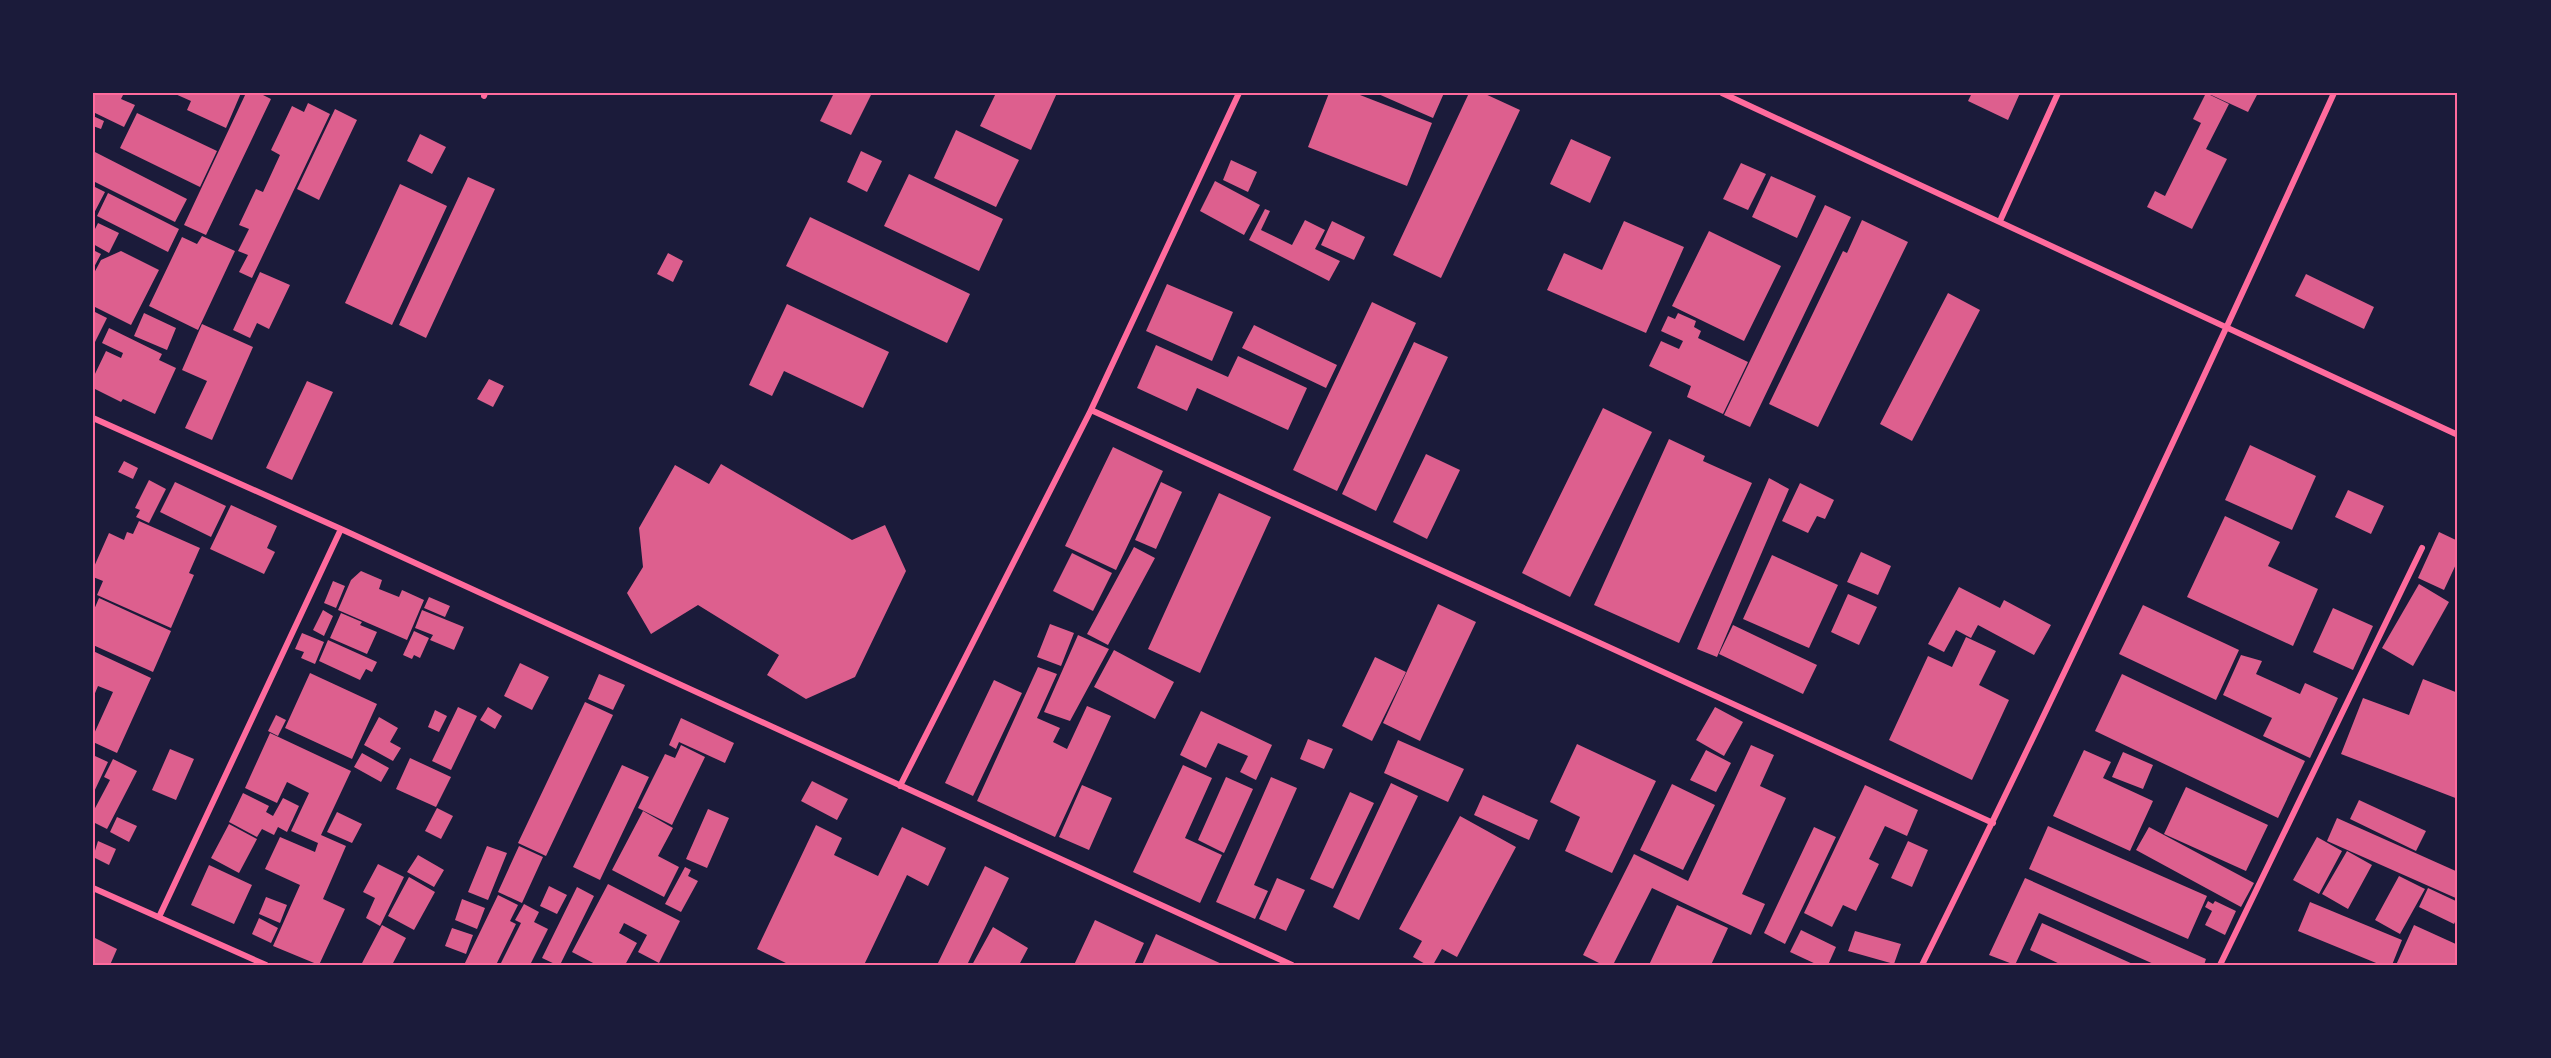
<svg xmlns="http://www.w3.org/2000/svg" width="2551" height="1058" viewBox="0 0 2551 1058" font-family="'Times New Roman',serif">
<style>
.building{fill:#dd5f8e}
.lines{fill:none;stroke-linecap:round;stroke-linejoin:round}
.minor{stroke:#ff6b9d;stroke-width:6}
.neatline{fill:none;stroke:#ff6b9d;stroke-width:2}
</style>
<rect width="100%" height="100%" fill="#1b1b3a"/>
<!-- building -->
<path class="building" d="M93 93H124L121 99 135 105 124 127 93 112Z
M173 93H241L226 128 187 110 191 101Z
M246 93H259L271 99 206 235 184 225Z
M834 93H872L851 135 820 121Z
M996 93H1057L1031 150 980 126Z
M1329 93H1361L1360 95 1432 123 1407 186 1308 147Z
M1376 93H1444L1433 118Z
M1469 93H1483L1520 110 1441 278 1393 255Z
M1972 93H2020L2008 120 1968 101Z
M2206 93 2229 104 2206 149 2227 159 2192 229 2147 207 2155 191 2165 196 2201 123 2193 119Z
M2207 93H2258L2248 112Z
M308 103 330 114 252 278 239 272 248 255 238 251 249 229 239 225 256 189 263 192 280 155 271 150 292 106 304 112Z
M335 109 357 120 319 200 297 189Z
M137 113 217 151 200 187 120 148Z
M93 116 104 121 101 129 93 126Z
M956 130 1019 160 996 207 934 178Z
M420 134 446 147 432 174 407 161Z
M1571 139 1611 157 1590 203 1550 184Z
M93 151 187 199 175 222 93 181Z
M861 151 882 161 867 192 847 182Z
M1231 160 1257 172 1248 192 1223 180Z
M1741 163 1766 174 1748 210 1723 199Z
M909 174 1003 219 979 271 884 226Z
M1771 176 1816 196 1797 238 1752 217Z
M468 177 495 189 426 338 399 325Z
M1215 181 1260 205 1244 235 1200 211Z
M400 184 447 206 392 325 345 303Z
M93 186 105 192 93 215Z
M108 193 179 229 168 252 97 216Z
M1825 205 1851 217 1750 427 1724 415Z
M1265 209 1270 211 1261 230 1292 245 1305 220 1325 230 1315 249 1340 261 1329 281 1249 240Z
M810 217 970 294 947 343 786 266Z
M1862 220 1908 242 1818 427 1769 404 1843 251 1847 253Z
M1332 221 1365 237 1354 260 1321 245Z
M1624 221 1684 247 1646 333 1547 290 1564 253 1602 270Z
M98 223 119 233 109 253 93 244V233Z
M1709 231 1781 266 1744 341 1672 306Z
M202 236 235 251 198 330 149 306 182 237 197 244Z
M93 250 101 254 93 269Z
M121 251 159 270 131 325 93 306V275L101 260Z
M668 253 683 261 673 282 657 274Z
M260 272 290 285 269 329 257 323 250 338 233 330Z
M2306 274 2374 307 2364 329 2295 296Z
M1167 284 1233 312 1212 361 1146 331Z
M1948 293 1980 310 1912 441 1880 424Z
M1372 302 1416 323 1337 491 1293 470Z
M787 304 889 352 863 408 784 371 772 396 749 385Z
M93 311 107 318 93 346Z
M144 313 176 328 167 350 134 336Z
M1678 313 1696 321 1694 327 1701 331 1698 338 1748 362 1723 414 1687 397 1691 386 1649 366 1661 341 1679 349 1683 341 1661 331 1668 316 1675 319Z
M202 324 253 347 212 440 185 428 207 381 182 370Z
M1254 325 1337 365 1326 388 1242 348Z
M109 328 162 354 159 360 176 368 155 414 123 399 121 402 93 388V378L106 351 121 358 123 353 102 343Z
M1414 342 1448 357 1376 511 1342 494Z
M1156 345 1228 377 1238 356 1307 388 1288 430 1197 388 1187 411 1137 388Z
M489 379 504 386 493 407 477 399Z
M307 381 333 392 292 480 266 468Z
M1603 408 1652 432 1570 597 1522 573Z
M1669 439 1705 456 1703 461 1752 483 1679 643 1594 605Z
M2250 445 2316 476 2292 530 2225 500Z
M1113 447 1163 471 1116 570 1065 546Z
M1426 454 1460 470 1427 539 1393 522Z
M124 461 138 468 133 479 118 472Z
M721 464 852 540 885 525 906 571 855 677 806 699 767 675 779 655 698 605 651 634 627 593 643 567 639 528 675 465 709 484Z
M1769 478 1789 489 1717 657 1697 649Z
M149 480 166 489 149 523 136 517 140 510 135 508Z
M175 482 226 506 211 537 160 512Z
M1161 482 1182 492 1156 549 1135 540Z
M1800 483 1834 500 1825 519 1817 516 1808 533 1782 521Z
M2348 490 2384 506 2371 534 2335 517Z
M1219 493 1271 517 1200 673 1148 649Z
M231 505 277 526 267 548 275 552 264 574 210 549Z
M2225 516 2280 542 2268 566 2318 589 2293 646 2187 597Z
M139 521 200 548 189 573 194 575 171 628 97 595 103 581 93 577V569L109 533 124 540 127 532 133 534Z
M2439 532 2458 541V560L2444 590 2418 578Z
M1134 547 1155 558 1108 645 1087 634Z
M1861 552 1891 566 1878 595 1847 582Z
M1072 553 1112 573 1093 611 1053 591Z
M1772 555 1838 585 1809 648 1743 619Z
M361 571 382 580 379 589 399 597 402 590 424 600 407 640 338 610 351 580Z
M333 581 345 586 336 608 324 603Z
M2419 584 2449 602 2413 666 2382 648Z
M1959 587 2000 608 2004 600 2051 625 2034 655 1978 625 1971 638 1956 630 1944 652 1928 644Z
M1848 594 1877 607 1859 645 1831 632Z
M429 597 450 606 445 617 424 608Z
M99 598 171 631 153 672 93 645V612Z
M1438 604 1476 622 1420 741 1383 723Z
M2143 605 2239 650 2216 700 2119 654Z
M2333 608 2373 626 2353 670 2313 652Z
M323 610 333 616 324 636 313 630Z
M422 610 464 627 454 650 430 640 433 635 415 628Z
M341 613 362 622 360 625 377 632 367 654 330 638Z
M1050 624 1074 633 1061 666 1037 657Z
M1733 625 1817 665 1803 694 1719 654Z
M414 631 429 638 420 658 414 655 412 659 403 655Z
M302 633 324 642 315 664 301 658 304 652 295 649Z
M1078 635 1109 649 1070 721 1044 712Z
M1966 637 1996 651 1979 685 2009 700 1972 780 1889 740 1928 656 1952 667Z
M328 640 377 662 372 672 366 669 360 680 319 661Z
M1114 650 1174 682 1155 719 1094 687Z
M93 651 151 678 117 753 93 742V736L113 692 98 686 93 698Z
M2241 655 2262 661 2256 674 2300 694 2305 683 2338 698 2310 758 2263 736 2272 718 2223 695Z
M1375 657 1406 672 1372 741 1342 726Z
M520 663 549 677 532 710 504 696Z
M1038 667 1057 674 1037 718 1060 728 1053 742 1067 749 1087 706 1111 716 1055 837 977 801Z
M310 673 377 704 352 759 285 728Z
M599 674 625 685 613 710 588 699Z
M2122 674 2305 761 2278 818 2095 731Z
M2423 679 2458 693V799L2341 754 2363 698 2409 715Z
M994 680 1022 693 973 796 945 783Z
M585 702 613 715 546 856 518 843Z
M458 707 477 716 451 770 432 761Z
M488 707 502 716 495 729 480 720Z
M1715 707 1743 722 1724 756 1696 740Z
M435 710 447 716 439 732 428 727Z
M1201 711 1272 745 1256 780 1240 772 1248 756 1218 743 1206 768 1180 755Z
M276 715 286 720 278 736 268 731Z
M379 717 398 728 390 742 401 748 393 761 364 745Z
M681 718 734 743 725 763 679 742 676 749 669 745Z
M270 733 351 771 321 835 346 846 323 899 345 909 319 965 273 946 300 885 265 869 280 837 315 852 318 843 291 831 309 793 287 782 277 803 245 788Z
M1308 739 1333 749 1324 769 1300 759Z
M1398 740 1464 769 1448 802 1384 773Z
M1577 744 1656 781 1612 873 1565 851 1580 817 1550 802Z
M681 745 705 757 672 825 638 808 665 754 675 758Z
M1751 745 1774 755 1760 786 1786 798 1742 894 1765 904 1751 935 1652 888 1613 965H1603L1583 955 1634 854 1688 881Z
M170 749 194 759 176 800 152 790Z
M1706 750 1731 763 1716 792 1690 780Z
M2084 750 2111 762 2103 778 2153 801 2130 851 2053 816Z
M2123 752 2153 765 2143 789 2112 777Z
M362 753 389 768 381 782 354 767Z
M95 756 108 762 93 794V761Z
M410 758 451 777 436 807 396 789Z
M113 759 137 771 107 829 93 822V812L110 780 104 777Z
M622 765 649 777 600 880 573 867Z
M1183 765 1212 778 1185 838 1222 855 1200 903 1133 872Z
M1226 777 1253 789 1224 853 1198 840Z
M1271 777 1297 788 1254 885 1268 891 1255 919 1216 902Z
M812 781 848 799 837 820 801 801Z
M1391 783 1418 796 1359 920 1333 907Z
M1672 784 1715 805 1683 870 1640 850Z
M1082 785 1112 798 1089 850 1059 837Z
M1865 785 1918 810 1907 836 1885 826 1869 859 1879 864 1856 911 1843 905 1832 927 1804 913Z
M2186 787 2268 825 2246 871 2164 834Z
M1350 792 1374 803 1333 889 1310 879Z
M243 793 269 806 266 812 273 816 283 798 299 806 287 832 278 827 274 835 262 829 257 837 229 822Z
M1483 795 1538 820 1529 840 1474 815Z
M2359 800 2426 831 2416 851 2350 819Z
M437 808 453 816 441 839 425 831Z
M708 809 729 818 707 868 686 859Z
M643 811 673 828 658 856 679 867 664 897 612 870Z
M337 812 362 824 352 843 327 832Z
M1460 816 1516 847 1457 957 1442 949 1433 965H1427L1413 957 1422 941 1399 929Z
M117 817 137 826 129 842 110 832Z
M2337 818 2458 872V899L2327 841Z
M229 824 257 839 239 873 211 858Z
M816 825 842 838 834 855 878 876 902 827 946 848 928 886 907 875 864 965H790L757 949Z
M2048 826 2207 896 2188 939 2029 869Z
M1814 827 1836 837 1785 944 1764 933Z
M2149 827 2254 883 2241 907 2136 850Z
M2317 837 2342 851 2319 894 2293 880Z
M98 841 116 849 109 865 93 857Z
M1908 841 1928 850 1912 887 1891 878Z
M487 846 507 853 488 900 468 892Z
M519 846 543 857 522 903 498 892Z
M2347 851 2372 865 2348 909 2322 894Z
M418 855 444 870 434 887 407 872Z
M378 864 404 877 380 926 366 918 375 898 363 892Z
M209 865 252 885 234 924 191 905Z
M985 866 1009 878 967 965H937Z
M685 867 691 870 688 876 698 881 681 912 665 904Z
M2399 876 2425 889 2400 934 2375 920Z
M409 877 435 892 414 930 388 916Z
M1277 878 1305 890 1286 931 1259 919Z
M2025 878 2206 959 2204 965H2156L2039 913 2015 965 1989 955Z
M608 884 680 921 659 963 638 952 647 935 624 923 619 933 637 943 625 965H597L572 952Z
M549 886 567 895 557 914 540 906Z
M577 887 594 896 560 965H557L542 958Z
M2428 888 2458 902V916L2454 924 2419 907Z
M498 895 518 905 510 921 516 924 496 965H464Z
M266 897 287 905 280 923 259 914Z
M462 899 485 908 477 929 455 920Z
M2208 901 2213 904 2215 901 2236 911 2225 935 2205 925 2212 911 2205 907Z
M2310 902 2402 940 2392 965H2381L2298 931Z
M524 904 539 912 534 922 548 929 530 965H500L521 923 515 920Z
M1677 905 1728 928 1711 965H1649Z
M259 918 278 928 271 943 252 934Z
M1095 920 1144 943 1134 965H1074Z
M2042 923 2135 965H2062L2030 950Z
M382 925 406 938 392 965H361Z
M2414 925 2458 945V965H2396Z
M993 927 1028 948 1019 965H972Z
M452 928 473 935 466 954 445 946Z
M1801 930 1836 947 1828 965H1818L1790 952Z
M1855 931 1901 944 1894 964 1848 951Z
M1156 934 1224 965H1142Z
M93 937 117 949 110 965H93Z"/>
<g class="lines">
<!-- minor -->
<path class="minor" d="M1722 93 2458 435
M484 96 485 93
M2000 221 2058 93
M1091 410 1993 823
M93 418 341 529 1292 965
M900 786 1091 410 1239 93
M93 888 266 965
M159 917 341 529
M1922 965C2065 677 2201 385 2334 93
M2220 965 2422 548"/>
</g>
<!-- border -->
<rect width="2551" height="1058" fill="none" stroke="#1b1b3a" stroke-width="189"/>
<rect x="94" y="94" width="2362" height="870" class="neatline"/>
</svg>
